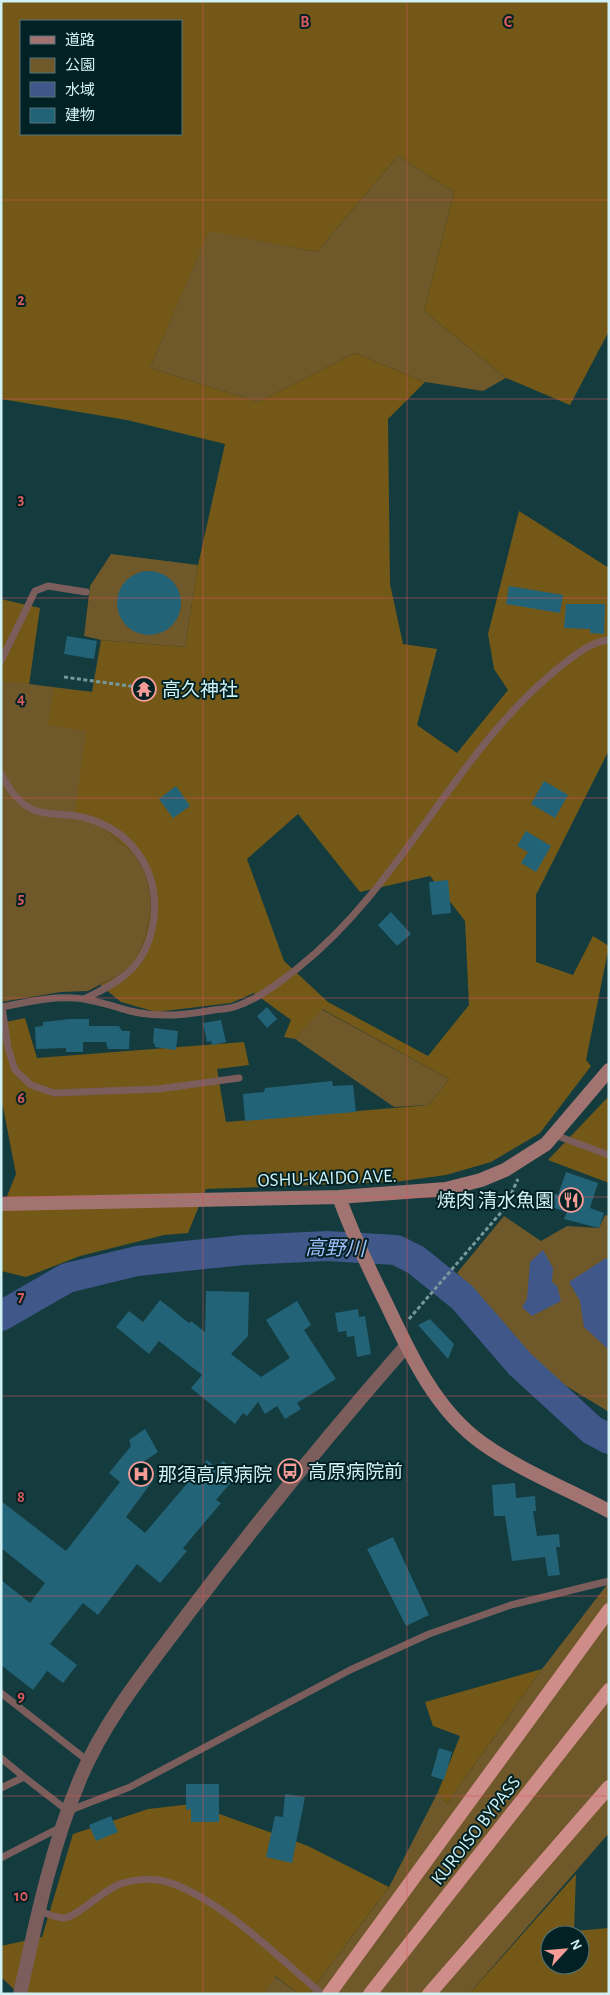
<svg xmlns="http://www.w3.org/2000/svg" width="610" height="1995" viewBox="0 0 610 1995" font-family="'Alegreya Sans','Noto Sans JP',sans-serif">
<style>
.green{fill:#6f5829}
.forest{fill:#735818;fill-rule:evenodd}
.water{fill:#3f5789}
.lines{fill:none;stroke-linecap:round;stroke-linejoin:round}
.river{stroke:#3f5789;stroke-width:30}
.building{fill:#236378}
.path{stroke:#75999c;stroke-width:3;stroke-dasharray:4 2.5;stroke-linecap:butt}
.service{stroke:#7b5e5c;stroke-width:7}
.minor{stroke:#7b5e5c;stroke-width:14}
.secondary{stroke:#a27471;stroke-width:14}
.trunk{stroke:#ce8d88;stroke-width:14}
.grid{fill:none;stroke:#d45a5b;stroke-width:1;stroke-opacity:0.55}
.labels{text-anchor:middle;stroke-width:4;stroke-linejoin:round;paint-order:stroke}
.poi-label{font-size:19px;fill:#d0f2f5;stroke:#022124;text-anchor:start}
.street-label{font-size:19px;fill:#d0f2f5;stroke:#022124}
.water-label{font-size:20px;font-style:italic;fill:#a0bffb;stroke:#022124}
.grid-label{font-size:16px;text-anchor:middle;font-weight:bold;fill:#d45a5b;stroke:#022124;stroke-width:4;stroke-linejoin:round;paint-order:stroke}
</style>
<rect width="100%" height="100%" fill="#143b3e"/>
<!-- green -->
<path class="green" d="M398 156 454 192 424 311 506 378 483 391 425 382 355 353 258 402 150 368 209 230 317 252Z
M111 554 198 565 185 647 101 640 84 636 90 586Z
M1 642 34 648 29 684 92 692 101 826 136 856 145 873 151 899 149 921 143 945 133 963 122 973 88 991 61 992 1 1002Z
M321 1009 449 1079 429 1105 394 1107 295 1039Z
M605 1215 609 1216V1412L548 1375 457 1273 504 1216 541 1241 567 1226 599 1228Z
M609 1582V1833L469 1994H309L389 1887 438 1792 447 1804 542 1669Z
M274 1976 299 1994H264Z"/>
<!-- forest -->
<path class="forest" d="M1 1H609V331L570 405 506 378 424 311 454 192 398 156 317 252 209 231 150 368 258 402 355 353 425 382 388 419 390 584 403 644 437 649 417 725 457 753 508 690 494 669 488 634 519 511 609 568V750L536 895V962L573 975 593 936 609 946 586 1060 591 1066 540 1133 491 1162 446 1175 395 1182 206 1189 188 1233 164 1235 80 1256 26 1277 1 1271V1211L16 1174 1 1097V1023L25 1018 37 1058 244 1042 249 1065 217 1069 226 1122 429 1105 449 1079 322 1009 295 1039 284 1037 291 1020 254 993 231 1003 156 1012 121 1002 100 985 122 973 133 962 143 945 149 921 151 899 145 873 136 856 101 826 74 819 86 731 48 725 54 688 92 692 101 640 185 647 198 565 225 444 127 420 1 399ZM21 21H181V134H21ZM298 814 360 892 430 876 465 921 469 1005 428 1056 328 1002 284 961 247 859Z
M1 599 40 608 29 684 1 681Z
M609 1096V1183L548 1160Z
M542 1669 447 1804 438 1792 460 1736 433 1726 425 1702Z
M192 1804 308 1846 389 1887 309 1994H299L275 1976 264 1994H19L1 1977V1946L42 1937 73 1834 148 1809Z
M576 1874 574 1931 609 1928V1994H469ZM550 1935H580V1965H550Z"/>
<!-- water -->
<path class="water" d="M543 1250 553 1268 552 1282 557 1286 561 1301 532 1316 522 1307 527 1299 530 1262Z
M606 1258 609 1259V1350L584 1327 580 1301 569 1282Z"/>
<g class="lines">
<!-- river -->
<path class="river" d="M1 1316 67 1278 137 1261 243 1250 327 1246 396 1250 416 1260 462 1297 520 1364 592 1430 609 1439"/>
</g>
<!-- building -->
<path class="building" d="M117 603a32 32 0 1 1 64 0a32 32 0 1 1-64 0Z
M509 586 563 595 560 613 506 604Z
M566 604H605L604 634 590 633V629L564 628Z
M67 636 97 641 94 659 64 654Z
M544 781 568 795 555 818 531 804Z
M176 786 190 806 173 818 159 799Z
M526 831 551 846 536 872 521 863 528 852 517 846Z
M448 880 451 913 432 915 429 882Z
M391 912 411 934 397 946 378 925Z
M267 1007 277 1019 267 1028 257 1016Z
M71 1019H89V1026H119L122 1031H130L129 1049H108L106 1042H83V1052H66V1048L36 1049 35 1027 43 1026V1022Z
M221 1020 226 1042 212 1045 211 1041 207 1042 203 1023Z
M154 1028 178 1031 176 1050 155 1047V1044L153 1043Z
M332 1081 333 1086 353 1085 356 1112 245 1121 243 1094 264 1092 265 1088Z
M566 1172 598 1183 590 1208 604 1213 599 1228 564 1219 567 1212 548 1206 553 1193 558 1195Z
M206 1291 249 1292 248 1336 231 1354 261 1377 290 1358 266 1320 297 1301 311 1325 304 1330 336 1379 297 1403 301 1409 285 1419 277 1406 265 1414 258 1402 247 1416 243 1413 235 1424 191 1388 202 1375 159 1341 149 1354 116 1327 129 1311 143 1322 160 1300 189 1323 191 1321 205 1332Z
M358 1309 359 1317 365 1316 371 1354 357 1357 354 1336 347 1337 346 1331 338 1332 335 1313Z
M430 1319 454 1344 448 1359 418 1325Z
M145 1429 158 1452 137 1466 154 1479 126 1517 145 1533 207 1460 217 1468 223 1461 238 1474 216 1500 221 1503 183 1548 187 1551 160 1583 137 1564 98 1615 83 1603 50 1644 77 1665 63 1683 47 1671 33 1690 1 1665V1580L30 1603 45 1583 1 1548V1501L66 1551 120 1482 109 1473 131 1446 129 1440Z
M515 1483 516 1498 535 1496 536 1511H533L537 1536 559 1534 560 1547H556L560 1575 548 1576 545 1557 512 1561 505 1516H494L492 1485Z
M393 1537 429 1615 406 1626 367 1549Z
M439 1748 452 1752 444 1780 431 1776Z
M186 1784H219V1822H191V1809L186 1810Z
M285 1794 305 1797 292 1863 266 1857 275 1816 283 1817Z
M111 1816 118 1832 96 1841 89 1825Z"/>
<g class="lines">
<!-- path -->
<path class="path" d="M64 677 137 687
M409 1319 504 1209 518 1179"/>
<!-- service -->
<path class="service" d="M1 661 35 591 48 586 86 592
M1 774C9 788 17 803 34 810 48 816 67 813 82 817 131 829 159 869 154 918 148 965 124 980 84 999
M1 1007C25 1003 50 996 74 998 93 999 112 1006 130 1011 159 1018 185 1015 214 1010 221 1009 230 1009 237 1006 260 998 280 982 299 967 402 885 454 754 556 670 571 658 589 642 609 640
M2 1007 8 1048 15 1070 31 1085 54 1093 158 1089 239 1078
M555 1135 609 1155
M1 1693 88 1761
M1 1758 24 1777
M1 1788 24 1777 68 1811 130 1787 350 1670 429 1634 511 1605 609 1581
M1 1858 61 1827
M39 1911C46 1913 56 1918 64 1918 78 1917 104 1888 123 1883 135 1879 152 1878 164 1881 217 1895 280 1959 322 1994"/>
<!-- minor -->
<path class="minor" d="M20 1994C36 1921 51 1848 80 1779 105 1719 149 1666 187 1615 257 1522 330 1433 406 1346"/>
<!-- secondary -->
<path class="secondary" d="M339 1197C352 1233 368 1267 385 1301 409 1352 435 1410 482 1443 518 1469 569 1490 609 1511
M1 1204 339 1197 446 1189 481 1180 505 1170 546 1144 609 1070"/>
<!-- trunk -->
<path class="trunk" d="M329 1994 609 1610
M370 1994 609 1690
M429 1994 609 1787"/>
</g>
<!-- grid -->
<path class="grid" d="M203 1V1994M407 1V1994M1 200H609M1 399H609M1 598H609M1 798H609M1 998H609M1 1197H609M1 1396H609M1 1596H609M1 1796H609"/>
<!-- icons -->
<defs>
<g id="temple-ring" transform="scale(1.25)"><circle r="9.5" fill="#022124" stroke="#f59c96" stroke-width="1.5"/><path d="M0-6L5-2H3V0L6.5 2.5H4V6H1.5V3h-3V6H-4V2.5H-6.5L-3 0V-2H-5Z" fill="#f59c96"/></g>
<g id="restaurant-ring" transform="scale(1.25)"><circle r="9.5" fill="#022124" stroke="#f59c96" stroke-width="1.5"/><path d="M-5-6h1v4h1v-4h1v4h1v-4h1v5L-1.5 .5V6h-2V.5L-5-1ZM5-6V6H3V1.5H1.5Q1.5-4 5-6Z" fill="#f59c96"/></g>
<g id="bus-ring" transform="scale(1.25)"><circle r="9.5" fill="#022124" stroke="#f59c96" stroke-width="1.5"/><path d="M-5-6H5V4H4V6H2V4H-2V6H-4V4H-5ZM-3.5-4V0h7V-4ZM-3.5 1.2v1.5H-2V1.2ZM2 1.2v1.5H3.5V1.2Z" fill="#f59c96"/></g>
<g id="hospital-ring" transform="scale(1.25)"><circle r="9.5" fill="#022124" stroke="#f59c96" stroke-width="1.5"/><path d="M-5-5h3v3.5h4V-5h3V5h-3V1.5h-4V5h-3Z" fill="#f59c96"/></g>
</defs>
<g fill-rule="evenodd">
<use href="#temple-ring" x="144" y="689"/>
<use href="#restaurant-ring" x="571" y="1200"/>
<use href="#bus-ring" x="290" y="1471"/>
<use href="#hospital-ring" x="141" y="1474"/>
</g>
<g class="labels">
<!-- poi labels -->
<g class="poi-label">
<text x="162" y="696">高久神社</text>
<text x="554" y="1207" text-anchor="end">焼肉 清水魚園</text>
<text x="308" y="1478">高原病院前</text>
<text x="158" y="1481">那須高原病院</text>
</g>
<!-- street labels -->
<g class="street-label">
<text transform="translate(327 1177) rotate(-2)" y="7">OSHU-KAIDO AVE.</text>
<text transform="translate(475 1830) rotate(-52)" y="7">KUROISO BYPASS</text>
</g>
<!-- water labels -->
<g class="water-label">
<text transform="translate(335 1248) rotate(1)" y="7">高野川</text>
</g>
</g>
<g class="grid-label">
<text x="305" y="27">B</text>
<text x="508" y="27">C</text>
<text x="21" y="305">2</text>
<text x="21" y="504">3</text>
<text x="21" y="704">4</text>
<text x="21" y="903">5</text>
<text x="21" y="1103">6</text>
<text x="21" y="1302">7</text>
<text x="21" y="1502">8</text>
<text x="21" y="1701">9</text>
<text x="21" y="1901">10</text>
</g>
<!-- border -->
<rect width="610" height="1995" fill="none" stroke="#d0f2f5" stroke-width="5"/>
<!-- legend -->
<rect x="20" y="20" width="162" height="115" fill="#022124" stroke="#547578"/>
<rect x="30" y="36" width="25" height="8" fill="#a27471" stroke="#547578"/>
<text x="65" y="45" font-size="15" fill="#d0f2f5">道路</text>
<rect x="30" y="58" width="25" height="15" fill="#6f5829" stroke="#547578"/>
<text x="65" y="70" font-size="15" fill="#d0f2f5">公園</text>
<rect x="30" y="82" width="25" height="15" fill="#3f5789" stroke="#547578"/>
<text x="65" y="95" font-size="15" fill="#d0f2f5">水域</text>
<rect x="30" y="108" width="25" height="15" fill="#236378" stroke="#547578"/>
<text x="65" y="120" font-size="15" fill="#d0f2f5">建物</text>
<!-- north arrow -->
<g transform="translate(565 1950) rotate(64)"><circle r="24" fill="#022124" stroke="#547578"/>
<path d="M0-4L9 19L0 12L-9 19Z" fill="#f59c96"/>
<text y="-8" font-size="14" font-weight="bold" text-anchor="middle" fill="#d0f2f5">N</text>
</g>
</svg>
